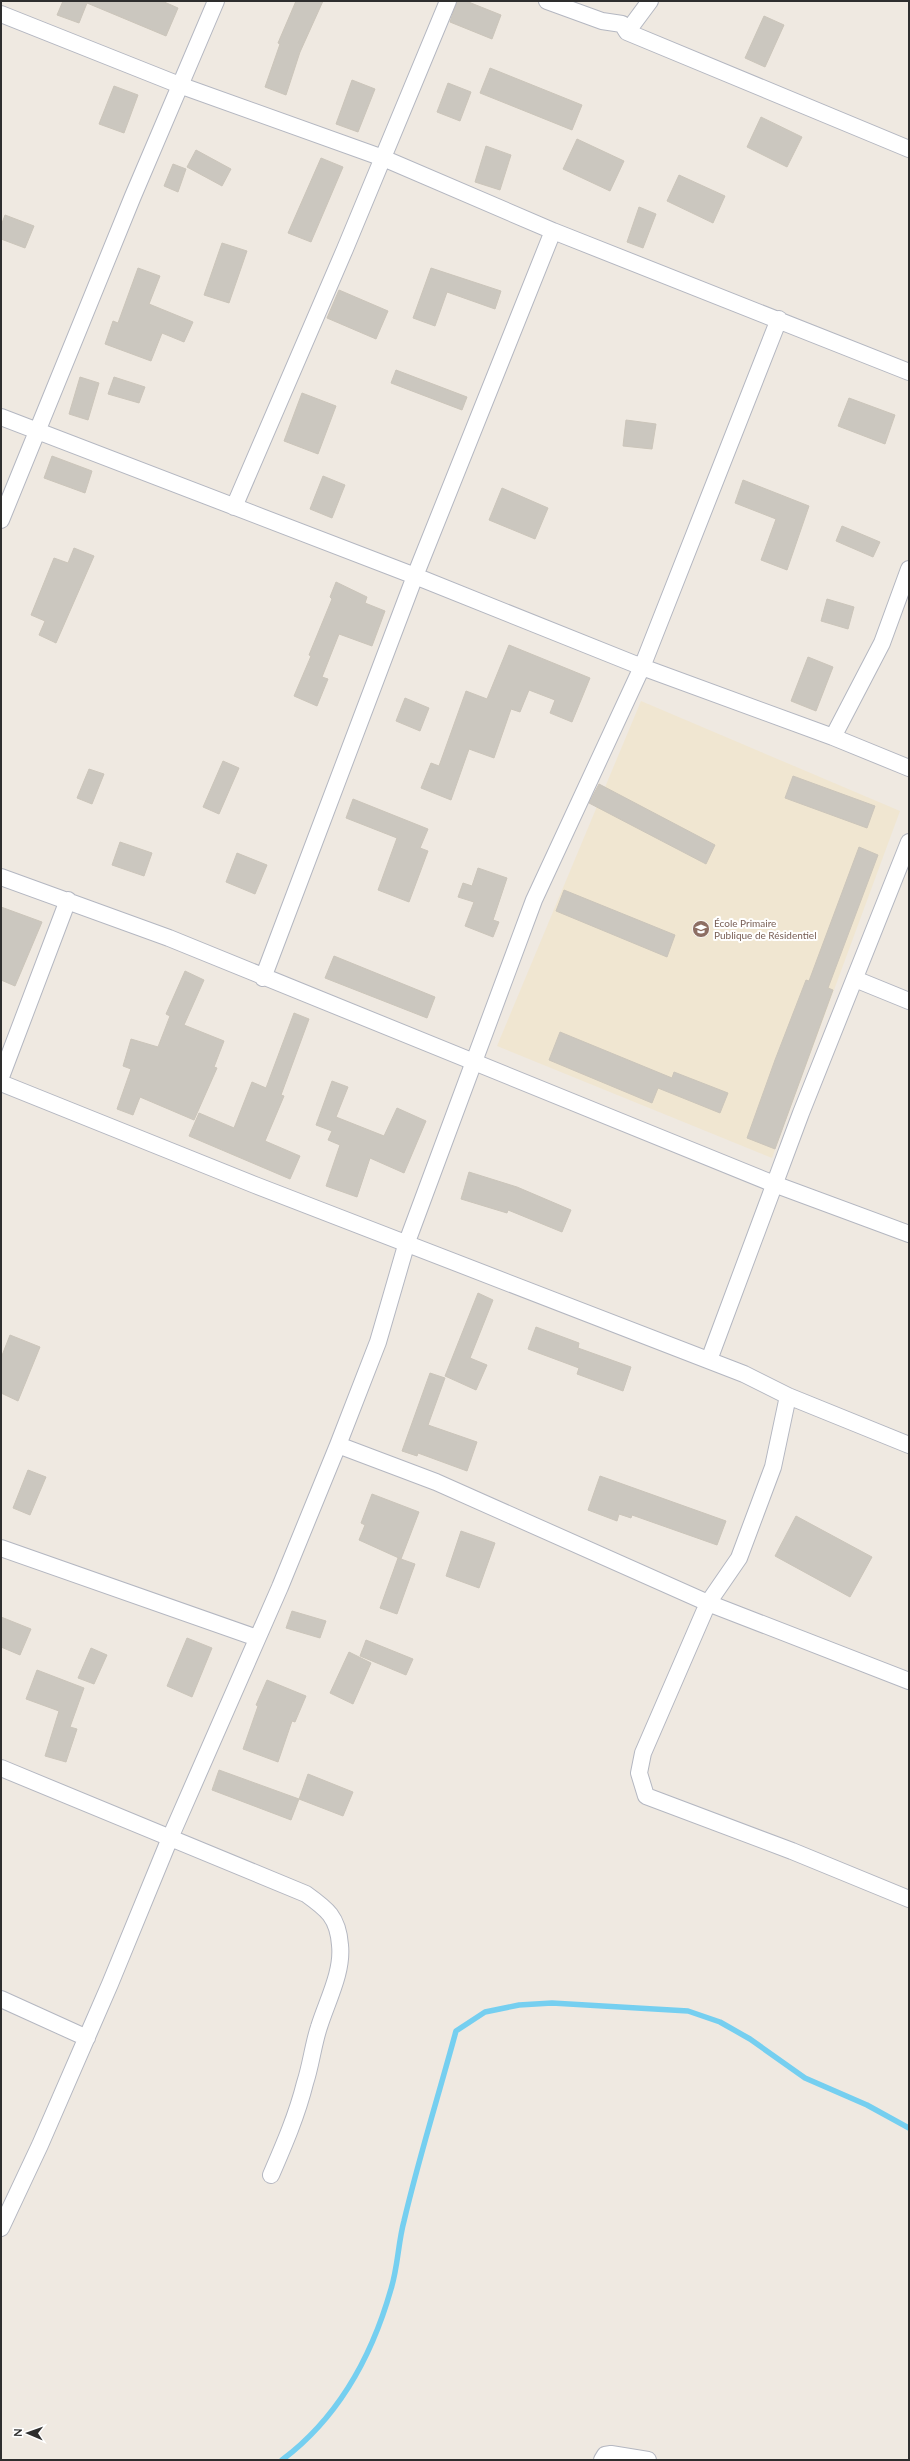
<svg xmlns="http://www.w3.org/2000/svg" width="910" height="2461" viewBox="0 0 910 2461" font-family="Lato,sans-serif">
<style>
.education{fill:#f0e6d1}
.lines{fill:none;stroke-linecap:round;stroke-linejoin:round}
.stream{stroke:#75cff0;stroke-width:5.5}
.building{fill:#cbc7bf;stroke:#cbc5ba}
.minor-casing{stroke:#b4b7c1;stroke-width:18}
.minor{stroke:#fff;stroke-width:16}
.labels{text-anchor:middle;stroke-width:4;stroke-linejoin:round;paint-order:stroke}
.education-label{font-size:10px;fill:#785e54;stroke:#fff;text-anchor:start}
</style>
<rect width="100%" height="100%" fill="#efe9e1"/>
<!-- education -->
<path class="education" d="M641 701 900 811 772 1158 497 1046Z"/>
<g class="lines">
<!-- stream -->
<path class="stream" d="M282 2460C338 2418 372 2356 391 2289 398 2267 398 2243 404 2221 419 2157 439 2094 456 2031L485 2012 519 2005 552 2003 688 2011 720 2022 750 2039 805 2078 867 2105 909 2128"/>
</g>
<!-- building -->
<path class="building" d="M63 1H162L178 8 166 36 87 3 79 23 57 15Z
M296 1H323L300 52 286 95 265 87 280 44 278 43Z
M457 1H466L501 15 492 39 450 22Z
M764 16 784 25 765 67 745 58Z
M490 68 582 105 572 130 480 93Z
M352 80 375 89 358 132 336 124Z
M448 83 471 92 460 121 437 112Z
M114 86 138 95 124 133 99 124Z
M761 117 802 137 787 167 747 147Z
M577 139 624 161 610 191 563 169Z
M486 146 511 155 500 190 475 182Z
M196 150 231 169 222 186 187 167Z
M321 158 343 167 311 242 288 233Z
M173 164 186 169 178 192 164 186Z
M679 175 725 196 713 223 667 201Z
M639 207 656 214 643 248 627 242Z
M5 215 34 226 25 248 1 239V226Z
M222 243 247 251 229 303 204 295Z
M138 268 160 276 149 304 193 322 184 342 162 333 151 361 105 344 113 321 118 323Z
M431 268 501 291 495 309 447 292 435 326 413 318Z
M339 290 388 311 376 339 327 318Z
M396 370 467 397 462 410 391 383Z
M80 377 99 383 88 420 69 414Z
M114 377 145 387 139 403 108 394Z
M302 393 336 406 318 454 284 441Z
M849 398 895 415 885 444 838 426Z
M626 420 656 424 652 449 623 446Z
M52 456 92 471 85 493 44 478Z
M323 476 345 485 332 518 310 509Z
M743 480 809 506 787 570 761 560 776 519 735 503Z
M502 488 548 508 535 539 489 520Z
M842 526 880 542 873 557 836 541Z
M74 548 94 556 56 643 39 635 45 621 31 615 54 558 68 563Z
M336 582 367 597 365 603 385 611 372 646 339 634 322 677 328 679 317 706 294 696 311 656 309 655 332 599 330 597Z
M827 599 854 607 848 629 821 621Z
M509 645 590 678 572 722 550 713 555 700 529 690 520 712 511 709 494 758 469 749 451 800 421 788 431 763 439 766 466 691 487 699Z
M808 657 833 667 816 711 791 701Z
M405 698 429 708 420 731 396 721Z
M223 761 239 768 219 814 203 807Z
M89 769 104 774 92 804 77 798Z
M793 776 875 806 867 828 785 798Z
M599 784 715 845 706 864 589 803Z
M353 799 428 829 420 848 428 851 409 902 378 890 397 838 346 818Z
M120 842 152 853 144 876 112 865Z
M859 847 878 855 828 988 833 990 775 1149 747 1138 775 1060 806 980 809 981Z
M237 853 267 865 255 894 226 882Z
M478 868 507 878 493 920 499 922 493 937 465 926 474 902 458 897 463 883 472 886Z
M564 890 675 935 667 957 556 911Z
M1 907 42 922 15 986 1 980Z
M334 956 435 997 427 1018 325 978Z
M185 971 204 980 184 1025 224 1041 214 1067 217 1068 194 1120 140 1097 133 1115 117 1109 131 1069 123 1066 131 1039 158 1047 170 1016 166 1014Z
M294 1013 309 1019 281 1095 284 1096 265 1141 300 1156 290 1179 189 1136 199 1113 234 1128 252 1082 266 1088Z
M560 1032 672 1078 674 1072 728 1093 720 1113 658 1088 652 1103 549 1060Z
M332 1081 348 1087 336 1117 384 1136 397 1108 426 1121 404 1173 370 1158 357 1197 326 1186 340 1145 328 1140 332 1131 316 1125Z
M469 1172 517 1187 571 1210 562 1232 508 1210 507 1213 461 1199Z
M478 1293 493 1300 470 1358 487 1365 476 1390 445 1376Z
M536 1327 579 1343 578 1348 631 1367 623 1391 577 1374 579 1368 528 1349Z
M10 1335 40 1347 18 1401 1 1393V1358Z
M430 1373 445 1378 428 1425 477 1442 467 1471 418 1453 417 1456 402 1451Z
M28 1470 46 1477 30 1515 13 1508Z
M600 1476 726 1521 717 1545 632 1515 631 1518 619 1514 617 1521 588 1510Z
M372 1494 419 1512 401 1559 359 1540 365 1525 361 1523Z
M796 1516 872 1557 850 1597 775 1556Z
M461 1531 495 1543 479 1588 446 1576Z
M398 1558 415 1564 397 1614 380 1608Z
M292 1611 326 1621 320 1638 286 1628Z
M1 1617 31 1629 20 1655 1 1647Z
M187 1638 212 1648 192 1697 167 1686Z
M366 1640 413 1659 406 1675 360 1656Z
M91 1648 107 1655 94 1684 78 1678Z
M349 1652 371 1663 353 1704 330 1693Z
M37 1670 84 1688 70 1727 77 1729 66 1762 45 1756 59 1711 26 1699Z
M267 1680 306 1696 295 1722 292 1721 278 1762 243 1749 258 1706 256 1705Z
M219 1770 299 1799 291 1820 212 1790Z
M308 1774 353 1792 343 1816 299 1799Z"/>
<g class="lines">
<!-- minor casing -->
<g class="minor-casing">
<path id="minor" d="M547 1 602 21 622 24 627 32 650 1
M1 14 182 86 383 158 553 231 909 372
M627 32 909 149
M1 417 415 576 642 667 833 737 909 768
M234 507 345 249 448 1
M1 520 133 196 216 1
M833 737 882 643 909 569
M1 877 169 938 774 1184 909 1234
M263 978 415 576 553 231
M855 979 909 1001
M1 1077 68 900
M1 1083 255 1185 744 1374 788 1396 909 1445
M709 1360 801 1113 909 842
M788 1396 773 1467 739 1558 708 1603 643 1753 639 1773 646 1796 792 1851 909 1899
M338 1445 436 1482 708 1603 909 1681
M1 1548 257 1638
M1 1768 306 1894C327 1909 338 1917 340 1945 343 1972 327 2001 319 2027 313 2045 311 2065 305 2083 297 2115 284 2145 271 2175
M1 1999 87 2038
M1 2228 40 2145 110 1984 170 1838 280 1587 338 1445 378 1342 407 1242 534 900 642 667 779 319
M602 2460 605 2455 611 2454 648 2460"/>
</g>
<!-- minor -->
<use href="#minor" class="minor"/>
</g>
<!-- icons -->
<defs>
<g id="school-disc" transform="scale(0.9)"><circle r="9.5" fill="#8d6e63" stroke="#fff"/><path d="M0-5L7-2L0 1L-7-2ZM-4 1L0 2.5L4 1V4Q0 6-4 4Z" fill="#fff"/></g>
</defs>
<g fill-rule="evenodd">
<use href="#school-disc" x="701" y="929"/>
</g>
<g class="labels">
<!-- education labels -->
<g class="education-label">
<text x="714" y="927">École Primaire<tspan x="714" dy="12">Publique de Résidentiel</tspan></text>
</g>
</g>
<!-- border -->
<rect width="910" height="2461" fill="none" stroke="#2e2e2e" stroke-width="4"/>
<!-- north arrow -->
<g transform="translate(28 2433) rotate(272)" stroke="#ffffff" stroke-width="3" paint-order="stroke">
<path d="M0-3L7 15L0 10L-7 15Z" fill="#2e2e2e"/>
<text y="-6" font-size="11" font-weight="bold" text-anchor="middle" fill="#2e2e2e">N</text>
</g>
</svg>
